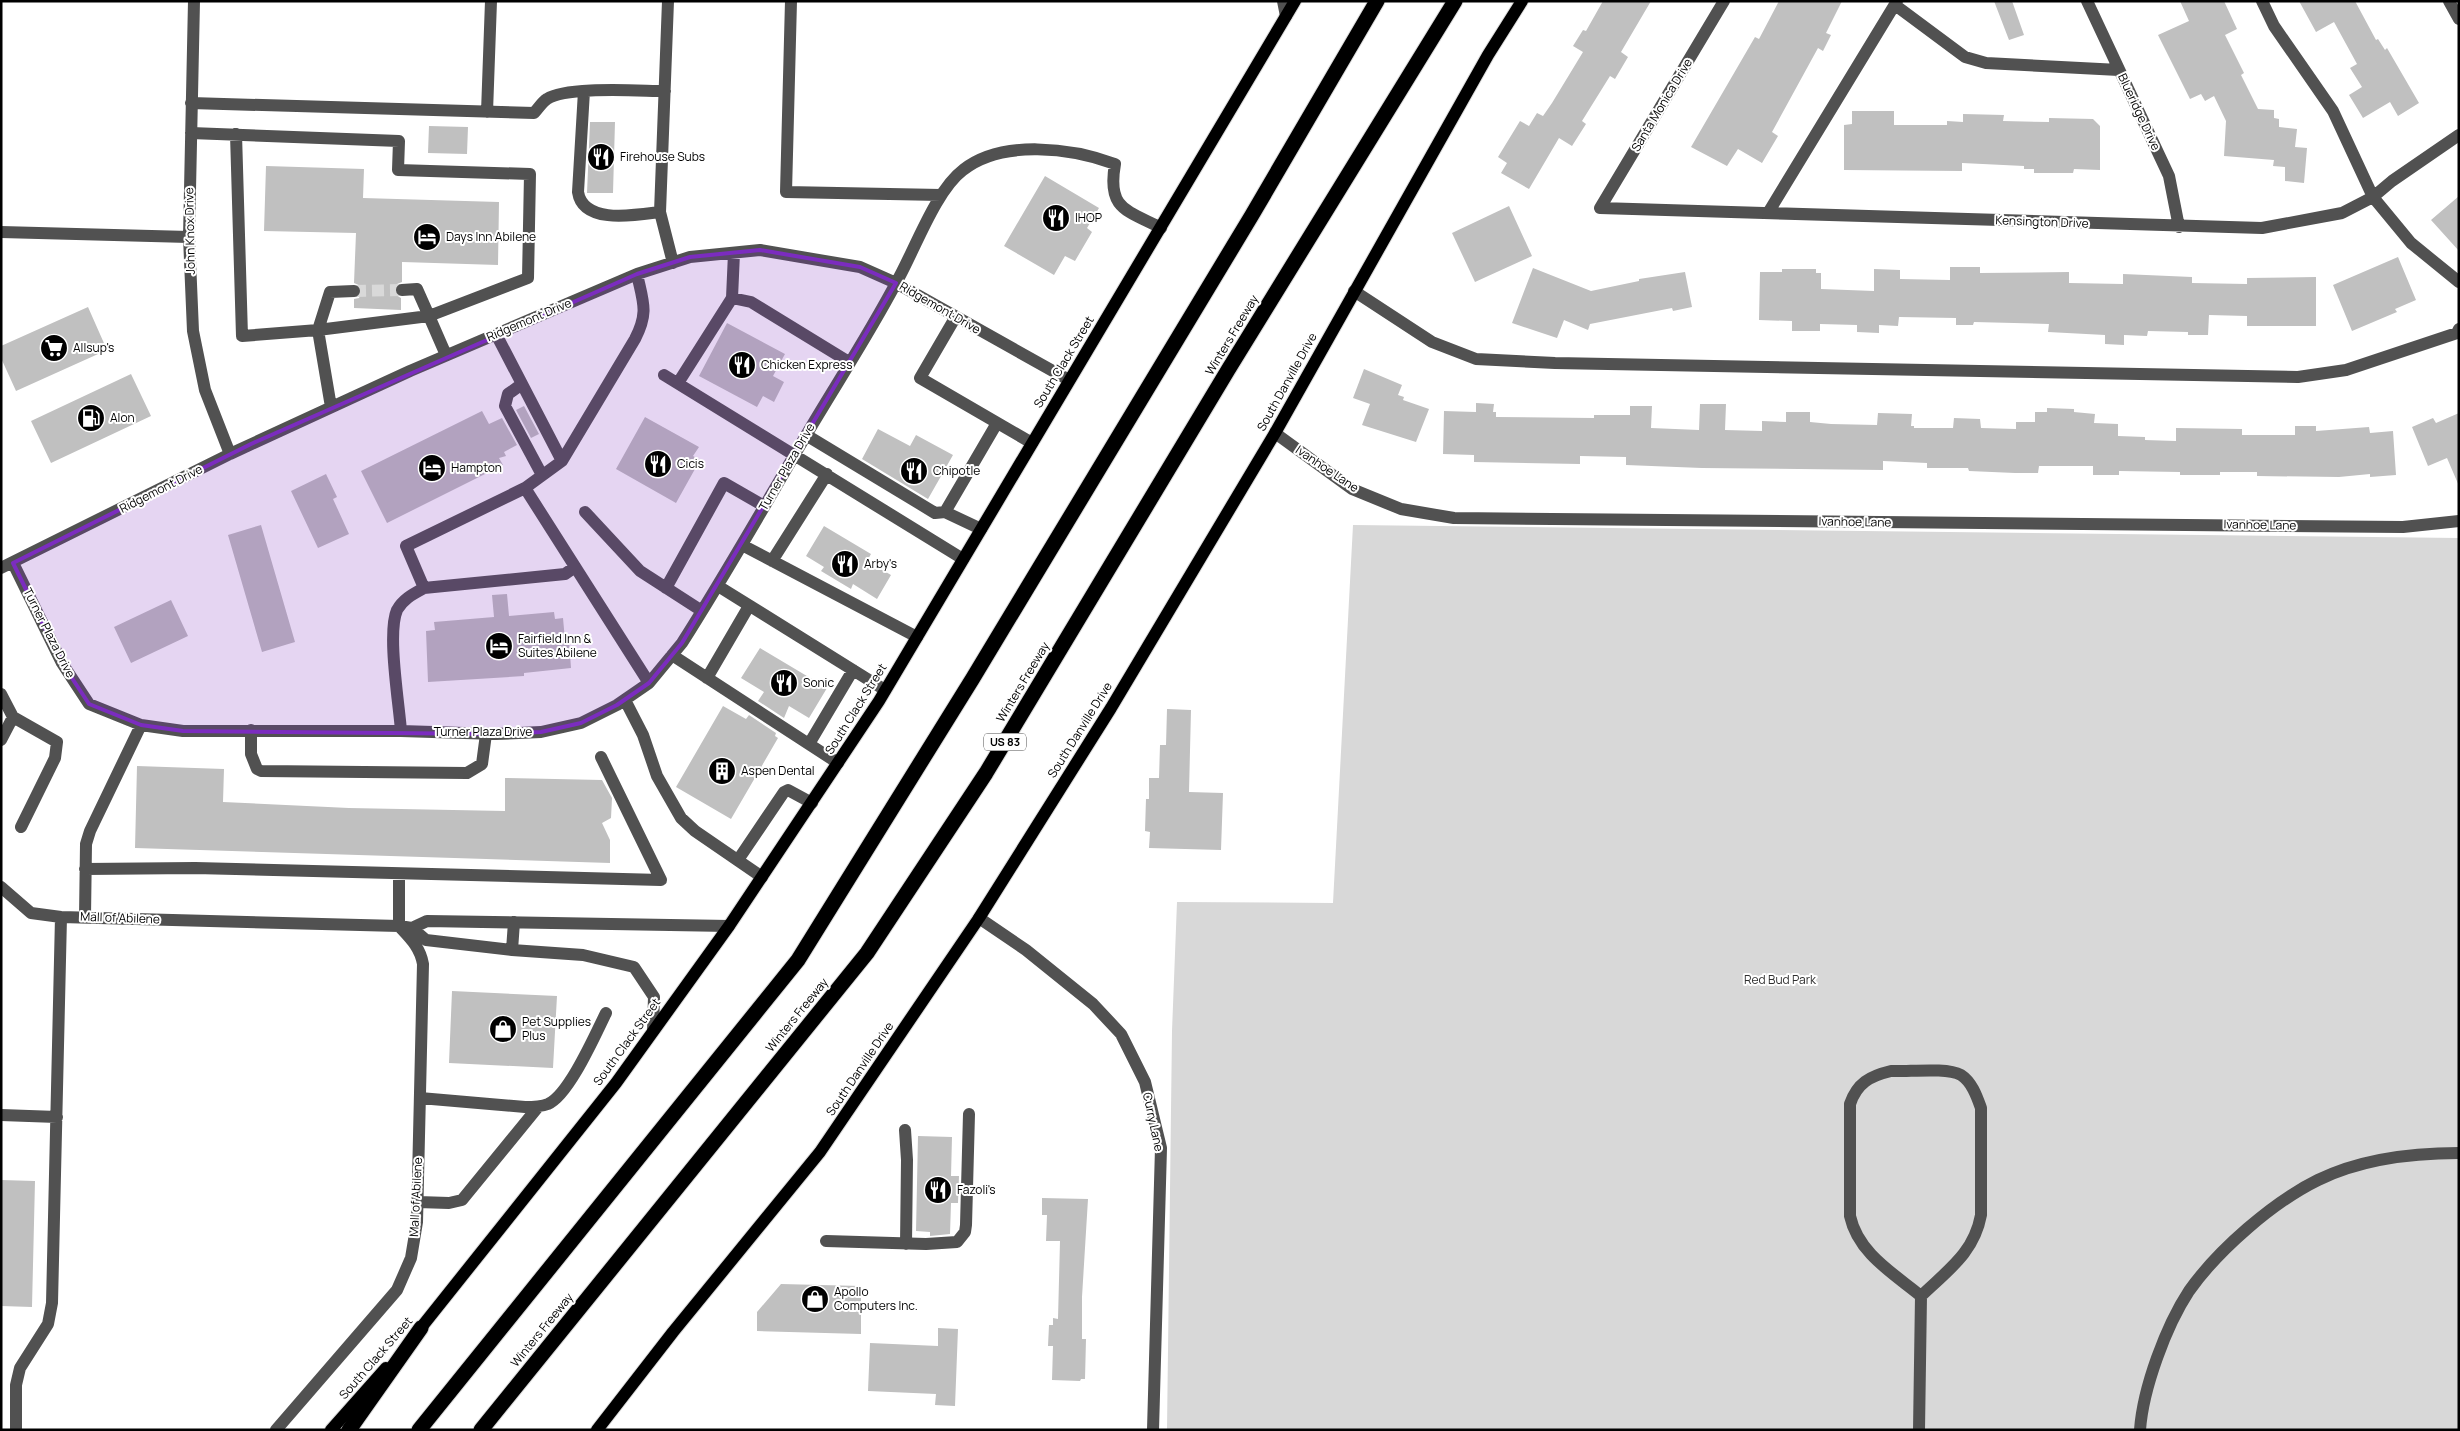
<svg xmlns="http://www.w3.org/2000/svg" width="2460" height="1431" viewBox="0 0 2460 1431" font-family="Manrope,sans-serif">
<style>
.green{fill:#d8d8d8}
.building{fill:#c0c0c0}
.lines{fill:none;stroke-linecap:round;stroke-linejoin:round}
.minor-tunnel{stroke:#d9d9d9;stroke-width:12;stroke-dasharray:12 6;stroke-linecap:butt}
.major-casing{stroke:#dbdbdb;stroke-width:14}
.highway-casing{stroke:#dbdbdb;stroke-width:17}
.minor{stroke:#515151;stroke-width:12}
.major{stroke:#000;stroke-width:12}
.highway{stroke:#000;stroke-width:15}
.marked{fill:#7b2cbf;fill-opacity:0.2;stroke:#7b2cbf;stroke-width:4;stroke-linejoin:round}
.labels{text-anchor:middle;stroke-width:4;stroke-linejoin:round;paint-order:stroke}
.shield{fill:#fff;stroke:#4c4c4c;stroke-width:1}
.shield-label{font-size:11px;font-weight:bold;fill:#000}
.street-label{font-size:12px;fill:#000;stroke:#fff}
.poi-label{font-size:12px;fill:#000;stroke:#fff;text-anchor:start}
.park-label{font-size:12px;fill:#2f2f2f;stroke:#fff}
</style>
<rect width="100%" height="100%" fill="#fff"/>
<!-- green -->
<path class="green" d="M1353 525 2459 538V1430H1167L1172 1031 1177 902 1333 903Z"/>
<!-- building -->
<path class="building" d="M1603 1H1651L1621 52 1628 57 1615 79 1610 76 1582 121 1586 124 1572 146 1559 138 1529 189 1501 173 1507 163 1498 157 1520 121 1529 126 1537 113 1543 116 1552 103 1583 52 1573 46 1583 30 1586 31Z
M1779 1H1842L1826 33 1831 35 1823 51 1818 48 1772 132 1778 136 1762 163 1738 149 1727 166 1691 147 1755 37 1759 39Z
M1994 1H2012L2024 35 2009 40Z
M2180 1H2224L2237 29 2225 35 2244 73 2241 75 2258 109 2274 110V118L2279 119V127L2297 129 2295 147 2307 148 2304 183 2285 181V167L2273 166 2274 160 2224 156 2226 121 2214 96 2205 101 2201 94 2190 99 2158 35 2189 21Z
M2299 1H2355L2376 40 2378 39 2385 50 2387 48 2419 103 2398 116 2390 102 2363 118 2349 95 2362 87 2350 68 2357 64 2334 22 2316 32Z
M1852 111H1894V125H1947V121L1963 122V114L2004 115 2003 121 2049 122V118L2093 119 2100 126V170L2074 169 2073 173H2034V169H2024V166L1962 163V171L1844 170V125L1852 124Z
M590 122H615L613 193H587Z
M429 126 468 127 467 154 428 153Z
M266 166 364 169 363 198 499 202 498 265 402 262V282L397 284 394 290 396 295 401 298V310L354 308V299L359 298 362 291 361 286 354 283 356 233 264 231Z
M1045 176 1099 208 1087 228 1092 232 1075 261 1065 256 1054 275 1004 246Z
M2459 196V251L2431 220Z
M1509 206 1532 256 1475 282 1452 233Z
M2398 257 2416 300 2395 309 2397 312 2352 331 2333 285Z
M1950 267H1980V273L2069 272V283L2123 284V274L2192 277V283L2247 284V278L2316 277V326H2247V316L2209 315 2208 335H2188V332L2148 331 2147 336 2124 335V345L2105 344V335L2048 332 2049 324 1974 322 1973 325H1956V318L1899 317 1898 326 1879 325V333L1857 332V325L1820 324V331H1792V321L1759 320 1760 272H1782V269H1816V273H1821V289L1874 291V269L1900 270V279L1950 280Z
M1533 268 1591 291 1639 281V279L1685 272 1692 307 1673 311 1672 308 1590 324 1588 330 1564 320 1557 338 1512 323Z
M88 307 107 350 16 391 1 358V346Z
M727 323 785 354 773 376 784 382 774 402 763 396 757 407 699 376Z
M1364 369 1402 385 1398 395 1404 397 1403 400 1429 409 1416 442 1362 425 1370 404 1353 398Z
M131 374 151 416 51 463 31 421Z
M1476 403 1494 404 1493 412H1496V417L1594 418V415H1630V406H1652L1651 428 1699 430 1700 404H1726L1725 430 1762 431V421L1786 422V412H1810V422L1831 424 1877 425 1878 413 1912 414 1911 426H1914V428H1953L1954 418 1980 419 1981 428 2016 429V422H2035V412H2047V408L2074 409V412L2095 414 2094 423 2118 424V436L2145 437V440L2176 441V428L2242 429V435H2295V426H2316V431L2369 427 2370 433 2393 431 2396 475 2370 477V474L2339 477 2257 476V472H2220V475H2180V472L2119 471V475H2093V466H2039L2038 473H2015L1969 471 1968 468H1927V463L1883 461V470L1702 468 1626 465V457L1580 456V464L1474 462V455L1443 454 1444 411 1476 412Z
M524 406 539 434 531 438 516 410Z
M482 411 489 424 502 418 517 445 504 452 506 456 499 458 503 465 387 523 361 471Z
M2459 413V486L2447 458 2428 466 2412 427 2433 418 2436 423Z
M645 417 699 447 693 456 700 460 676 503 616 469Z
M878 429 910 446 916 435 953 455 928 499 862 459Z
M326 474 337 497 333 499 349 534 318 548 291 491Z
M261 525 295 642 262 652 228 535Z
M824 526 871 554 867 561 891 575 877 599 853 584 851 589 821 571 824 567 806 556Z
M507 594 509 616 554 612 555 619 563 618 565 640H569L571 668 524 673V676L428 682 426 631 435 630 434 622 494 617 492 595Z
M171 600 188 636 131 663 114 627Z
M760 648 827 688 809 718 789 706 784 718 758 701 764 692 741 678Z
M723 706 746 719 749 715 776 733 775 736 778 738 731 819 676 787Z
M1167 709 1191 710 1189 792 1223 793 1221 850 1149 848 1150 832 1145 831 1146 799H1149V778H1159L1160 745H1166Z
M137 766 224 769 223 802 349 808 505 811V778L602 780 612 798 611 818 602 823 610 840V863L135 848Z
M452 991 557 996 553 1068 449 1063Z
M918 1136 952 1137 951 1176H959L958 1203H951L950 1234 930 1236V1232L916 1231Z
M1 1180 35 1181 32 1307 1 1306Z
M1042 1198 1088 1199 1082 1297V1339H1086L1085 1379H1081L1080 1381 1052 1380 1053 1346H1048L1049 1325H1053V1318L1058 1319 1060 1241H1046L1047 1215H1042Z
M781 1284 861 1286V1334L757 1331V1312Z
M938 1328 958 1329 955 1406 935 1405 936 1394 868 1391 870 1343 938 1346Z"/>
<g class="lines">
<!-- minor-tunnel -->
<path class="minor-tunnel" d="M354 291 402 290"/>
<!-- major casing -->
<g class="major-casing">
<path id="major" d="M416 1334 616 1083 729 926 879 701 1295 1
M331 1430 386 1368
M597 1430 673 1332 820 1152 979 918 1111 708 1275 433 1488 55 1522 1"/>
</g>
<!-- highway casing -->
<g class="highway-casing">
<path id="highway" d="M349 1430 421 1328
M419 1430 798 960 973 678 1252 215 1377 1
M481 1430 867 953 986 773 1228 370 1455 1"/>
</g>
<!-- minor -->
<path class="minor" d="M194 1 189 237 193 331 205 390 230 454
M668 1 660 212 673 263
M791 1 786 192 941 195
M1283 1 1286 16
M1724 1 1600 208 2262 228 2342 213 2373 197 2392 181 2459 135
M2087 1 2169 176 2179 227
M2262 1 2274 26 2333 111 2373 197 2411 243 2459 282
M2449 1 2459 19
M1895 5 1965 57 1986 63 2119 70
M584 91 578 192C583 225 636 215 660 212
M191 103 534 113C538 109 542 102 547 99 567 86 639 91 665 91
M487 112 491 1
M191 133 399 141 398 170 530 174 528 278 429 316 446 355
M236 134 242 336 318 330 429 316 417 289 402 290
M1768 213 1897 1
M1 232 189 237
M637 274C643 302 649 312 635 339L562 461 525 488 649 683
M1354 291 1432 342 1476 359 1555 363 2298 377 2346 370 2457 333 2459 329
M732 298 734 253
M955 318 920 378 1032 443
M496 334 562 461
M664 375 963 559
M678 383 732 298 751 302 849 362
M522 384 508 394 505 406 542 475
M331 407 318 330 330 292 354 291
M1275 433 1352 489 1401 509 1454 518 2403 527 2459 521
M806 435 935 513 945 512
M585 512 640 571 702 611
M981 529 945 512 997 423
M742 545 917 637
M772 561 827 474
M13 563 62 663 89 704 141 725 183 731H401L496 734 541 732 581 723 617 705 649 683 682 643C726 574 766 503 808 432 837 383 869 334 896 283 914 252 935 191 963 170 1002 139 1072 148 1115 164 1107 209 1126 210 1161 228
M1 568 230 454 410 371 637 274 690 257 760 250 860 267 896 283 1069 380
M718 586 885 690
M424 588 565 574 575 567
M666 588 724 483 764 506
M672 655 838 763
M707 678 749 606
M1 694 13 717 57 742 55 758 21 827
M625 700 643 735 657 776 681 818 695 831 762 877
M251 730V754L257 769 261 771 467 773 482 764 486 734
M401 731C399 703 387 633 397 610 403 599 413 594 424 588L406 546 525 488
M1 740 13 717
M809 744 853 670
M738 860 784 792 788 790 812 803
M85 869 195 868 661 880 601 757
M1 887 31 913 61 917 399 926 412 928 427 921 729 926
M85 917 86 844 90 831 141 725
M979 918 1026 950 1093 1004 1121 1034 1145 1082 1161 1148 1153 1430
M399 926V874
M412 928 426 940 512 950 583 955 634 967 654 997 653 1031
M512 950 514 922
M1891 1071C1908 1072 1946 1067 1961 1075 1972 1082 1977 1097 1981 1108V1215C1974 1253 1948 1270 1921 1296 1893 1273 1858 1253 1850 1216V1104C1857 1083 1870 1076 1891 1071Z
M420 1098 525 1107C533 1107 540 1107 548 1104 569 1095 595 1035 606 1013
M1 1115 57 1117
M905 1130 907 1160 906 1244
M418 1202 449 1203 462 1200 538 1107
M826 1241 926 1244 957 1242 965 1232 966 1225 969 1114
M16 1430V1385L20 1368 48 1324 52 1303 61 917
M276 1430 397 1290 411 1258 417 1222 423 964C420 947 410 938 399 926
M1919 1430 1921 1296
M2140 1430C2143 1388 2166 1326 2189 1291 2218 1250 2273 1202 2318 1180 2361 1159 2412 1153 2459 1153"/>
<!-- major -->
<use href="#major" class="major"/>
<!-- highway -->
<use href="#highway" class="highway"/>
</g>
<!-- marked area -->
<path class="marked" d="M760 250 860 267 896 283 682 643 649 683 617 705 581 723 541 732 496 734 183 731 141 725 89 704 62 663 13 563 251 444 637 274 690 257Z"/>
<!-- icons -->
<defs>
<g id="restaurant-disc" transform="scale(1.4375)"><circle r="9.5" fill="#000" stroke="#fff"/><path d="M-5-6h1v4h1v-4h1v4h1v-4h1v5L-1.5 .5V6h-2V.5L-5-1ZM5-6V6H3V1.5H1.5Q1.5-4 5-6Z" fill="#fff"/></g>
<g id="hotel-disc" transform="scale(1.4375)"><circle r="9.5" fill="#000" stroke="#fff"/><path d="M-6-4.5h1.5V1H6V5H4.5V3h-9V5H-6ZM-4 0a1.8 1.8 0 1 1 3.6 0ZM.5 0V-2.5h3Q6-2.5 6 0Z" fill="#fff"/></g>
<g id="supermarket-disc" transform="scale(1.4375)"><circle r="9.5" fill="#000" stroke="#fff"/><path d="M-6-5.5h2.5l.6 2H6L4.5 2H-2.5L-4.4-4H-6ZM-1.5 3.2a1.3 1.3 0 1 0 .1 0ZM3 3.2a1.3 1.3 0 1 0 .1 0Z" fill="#fff"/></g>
<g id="fuel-disc" transform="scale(1.4375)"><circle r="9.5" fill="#000" stroke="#fff"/><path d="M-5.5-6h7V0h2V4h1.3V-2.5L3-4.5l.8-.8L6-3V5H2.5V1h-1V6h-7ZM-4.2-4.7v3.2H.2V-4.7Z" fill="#fff"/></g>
<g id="building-disc" transform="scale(1.4375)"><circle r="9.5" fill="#000" stroke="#fff"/><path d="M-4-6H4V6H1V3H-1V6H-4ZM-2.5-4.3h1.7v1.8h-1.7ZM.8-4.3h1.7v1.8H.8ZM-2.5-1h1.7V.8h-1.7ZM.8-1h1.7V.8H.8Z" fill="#fff"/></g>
<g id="shop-disc" transform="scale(1.4375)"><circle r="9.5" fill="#000" stroke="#fff"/><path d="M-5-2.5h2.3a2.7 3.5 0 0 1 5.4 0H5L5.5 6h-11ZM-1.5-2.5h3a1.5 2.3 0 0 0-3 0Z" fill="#fff"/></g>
</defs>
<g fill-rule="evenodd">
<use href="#restaurant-disc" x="601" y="157"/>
<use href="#restaurant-disc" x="1056" y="218"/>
<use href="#hotel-disc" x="427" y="237"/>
<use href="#supermarket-disc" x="54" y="348"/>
<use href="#restaurant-disc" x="742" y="365"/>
<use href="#fuel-disc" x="91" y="418"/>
<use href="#restaurant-disc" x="658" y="464"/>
<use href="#hotel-disc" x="432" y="468"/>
<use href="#restaurant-disc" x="914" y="471"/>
<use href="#restaurant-disc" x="845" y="564"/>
<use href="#hotel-disc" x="499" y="646"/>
<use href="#restaurant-disc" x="784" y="683"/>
<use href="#building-disc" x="722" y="771"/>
<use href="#shop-disc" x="503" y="1029"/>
<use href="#restaurant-disc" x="938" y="1190"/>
<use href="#shop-disc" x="815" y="1299"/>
</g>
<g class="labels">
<!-- shield labels -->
<rect class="shield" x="984" y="733.5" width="42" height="17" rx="4"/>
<g class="shield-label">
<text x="1005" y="746">US 83</text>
</g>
<!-- street labels -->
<g class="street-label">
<text transform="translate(1662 105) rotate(-59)" y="4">Santa Monica Drive</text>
<text transform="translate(2139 112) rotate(65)" y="4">Blueridge Drive</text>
<text transform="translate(2042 222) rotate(2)" y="4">Kensington Drive</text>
<text transform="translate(190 231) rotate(-91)" y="4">John Knox Drive</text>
<text transform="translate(940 308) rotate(30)" y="4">Ridgemont Drive</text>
<text transform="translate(529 320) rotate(-23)" y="4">Ridgemont Drive</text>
<text transform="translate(1232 335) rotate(-59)" y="4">Winters Freeway</text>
<text transform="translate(1064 362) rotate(-59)" y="4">South Clack Street</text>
<text transform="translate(1287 382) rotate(-61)" y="4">South Danville Drive</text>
<text transform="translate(787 467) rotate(-60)" y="4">Turner Plaza Drive</text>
<text transform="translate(1327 469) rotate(34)" y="4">Ivanhoe Lane</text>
<text transform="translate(161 489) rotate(-27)" y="4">Ridgemont Drive</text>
<text transform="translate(1855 522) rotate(1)" y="4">Ivanhoe Lane</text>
<text transform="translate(2260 525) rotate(1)" y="4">Ivanhoe Lane</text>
<text transform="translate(49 633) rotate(63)" y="4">Turner Plaza Drive</text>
<text transform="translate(1023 682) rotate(-59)" y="4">Winters Freeway</text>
<text transform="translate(856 709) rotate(-58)" y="4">South Clack Street</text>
<text transform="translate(1080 730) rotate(-58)" y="4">South Danville Drive</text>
<text x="483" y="736">Turner Plaza Drive</text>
<text transform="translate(120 918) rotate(2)" y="4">Mall of Abilene</text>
<text transform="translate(797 1015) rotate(-51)" y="4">Winters Freeway</text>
<text transform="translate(627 1042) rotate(-54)" y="4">South Clack Street</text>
<text transform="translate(860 1069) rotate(-56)" y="4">South Danville Drive</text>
<text transform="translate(1153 1122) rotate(78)" y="4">Curry Lane</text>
<text transform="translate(416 1197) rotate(-87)" y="4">Mall of Abilene</text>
<text transform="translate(542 1330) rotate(-51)" y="4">Winters Freeway</text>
<text transform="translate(376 1358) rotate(-49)" y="4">South Clack Street</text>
</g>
<!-- poi labels -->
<g class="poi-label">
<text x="620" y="161">Firehouse Subs</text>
<text x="1075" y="222">IHOP</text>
<text x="446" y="241">Days Inn Abilene</text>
<text x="73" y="352">Allsup's</text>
<text x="761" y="369">Chicken Express</text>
<text x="110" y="422">Alon</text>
<text x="677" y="468">Cicis</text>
<text x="451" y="472">Hampton</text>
<text x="933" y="475">Chipotle</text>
<text x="864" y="568">Arby's</text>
<text x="518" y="643">Fairfield Inn &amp;<tspan x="518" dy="14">Suites Abilene</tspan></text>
<text x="803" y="687">Sonic</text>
<text x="741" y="775">Aspen Dental</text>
<text x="522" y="1026">Pet Supplies<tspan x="522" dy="14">Plus</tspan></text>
<text x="957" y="1194">Fazoli's</text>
<text x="834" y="1296">Apollo<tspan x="834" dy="14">Computers Inc.</tspan></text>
</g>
<!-- park labels -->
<g class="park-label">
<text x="1780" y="984">Red Bud Park</text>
</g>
</g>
<!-- border -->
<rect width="2460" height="1431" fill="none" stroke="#000000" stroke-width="5"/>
</svg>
